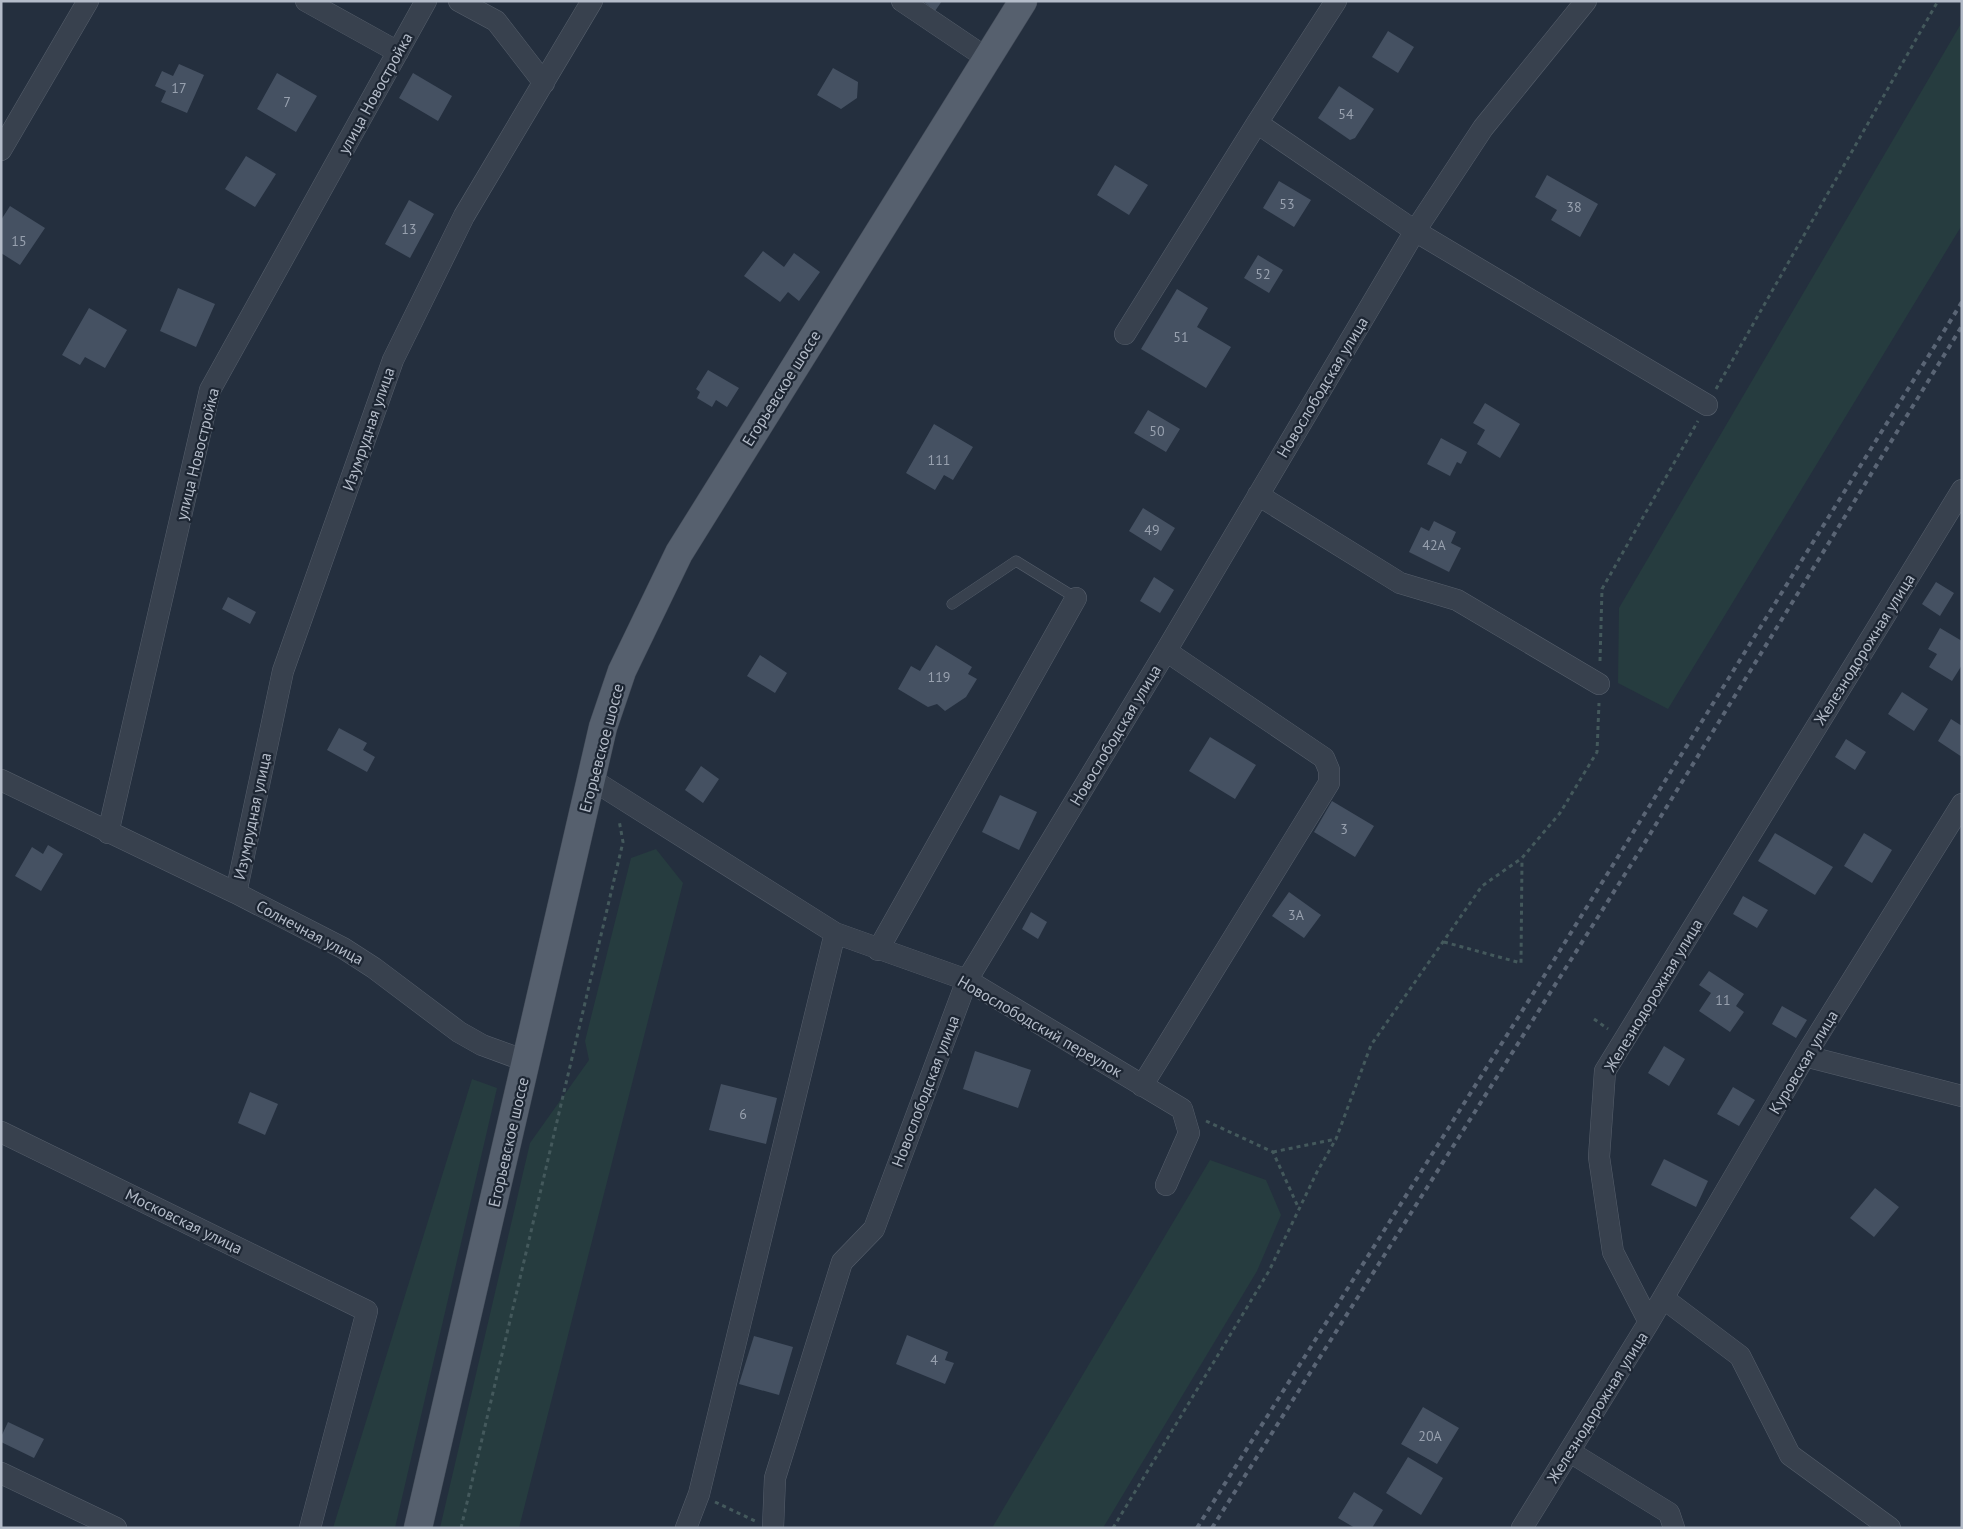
<svg xmlns="http://www.w3.org/2000/svg" width="1963" height="1529" viewBox="0 0 1963 1529" font-family="'PT Sans',sans-serif">
<style>
.green{fill:#263c3f}
.building{fill:#455162}
.lines{fill:none;stroke-linecap:round;stroke-linejoin:round}
.lane-casing{stroke:#565f6c;stroke-width:11}
.street-casing{stroke:#565f6c;stroke-width:22}
.primary-casing{stroke:#414a57;stroke-width:29}
.path{stroke:#44595c;stroke-width:3;stroke-dasharray:4 4;stroke-linecap:butt}
.lane{stroke:#38414e;stroke-width:10}
.street{stroke:#38414e;stroke-width:21}
.primary{stroke:#56606e;stroke-width:28}
.rail{stroke:#5a6575;stroke-width:4;stroke-dasharray:5 5;stroke-linecap:butt}
.labels{text-anchor:middle;stroke-width:4.5;stroke-linejoin:round;paint-order:stroke}
.number-label{font-size:14px;fill:#98a1af}
.street-label{font-size:16px;fill:#b4bcc9;stroke:#1d2633}
</style>
<rect width="100%" height="100%" fill="#242f3e"/>
<!-- green -->
<path class="green" d="M1962 22V225L1668 709 1618 683 1619 608Z
M656 849 683 883 519 1528H440L530 1143 589 1060 585 1041 631 858Z
M472 1079 497 1088 395 1528H333Z
M1210 1160 1266 1180 1281 1215 1257 1271 1103 1528H992Z"/>
<!-- building -->
<path class="building" d="M923 1H942L935 11Z
M1388 31 1414 47 1398 73 1372 57Z
M179 64 204 75 187 113 161 102 166 91 155 86 162 71 173 76Z
M833 68 858 82 857 98 841 109 817 95Z
M277 73 317 96 296 132 257 109Z
M413 73 452 96 438 121 399 98Z
M1339 86 1374 109 1355 138 1350 140 1318 118Z
M246 156 276 174 255 207 225 189Z
M1115 165 1148 185 1129 215 1097 195Z
M1547 175 1598 204 1580 237 1551 220 1557 210 1535 197Z
M1279 181 1311 200 1294 227 1263 208Z
M409 200 434 214 410 258 385 244Z
M10 206 45 228 20 265 1 253V220Z
M763 251 784 267 794 253 820 272 799 301 788 292 780 302 744 276Z
M1258 255 1283 270 1269 293 1244 278Z
M178 288 215 304 196 347 160 331Z
M1177 289 1208 308 1197 327 1231 347 1206 388 1141 349Z
M89 308 127 330 105 368 85 357 80 365 62 355Z
M708 370 739 388 727 407 716 400 712 407 697 398 700 392 696 389Z
M1485 403 1520 424 1500 458 1477 444 1485 430 1473 423Z
M1148 410 1180 429 1166 452 1134 433Z
M934 424 973 447 953 480 944 475 935 490 906 473Z
M1441 438 1467 452 1461 464 1457 462 1450 476 1427 464Z
M1143 508 1175 528 1161 551 1129 531Z
M1434 521 1456 532 1451 543 1461 548 1449 572 1409 552 1421 527 1429 531Z
M1154 577 1174 590 1160 613 1140 601Z
M1936 582 1954 593 1940 616 1922 604Z
M228 597 256 612 250 624 222 609Z
M1940 628 1962 641V665L1952 681 1929 667 1937 654 1928 649Z
M936 645 972 667 968 674 977 679 966 697 945 711 937 704 928 707 898 689 911 666 920 671Z
M760 655 787 673 775 693 747 676Z
M1902 692 1928 709 1914 731 1888 714Z
M1951 719 1962 726V757L1938 741Z
M339 728 367 743 363 750 375 757 367 772 327 750Z
M1210 737 1256 765 1235 799 1189 771Z
M1846 739 1866 752 1855 770 1835 757Z
M701 766 719 779 703 803 685 790Z
M1000 795 1037 812 1019 850 982 832Z
M1332 801 1374 826 1355 857 1314 832Z
M1775 833 1833 867 1815 895 1758 861Z
M1864 833 1892 850 1872 883 1844 866Z
M48 845 63 854 41 891 15 876 32 847 43 854Z
M1289 892 1321 915 1304 938 1272 916Z
M1743 896 1768 910 1757 928 1733 914Z
M1031 912 1047 922 1038 939 1022 929Z
M1709 971 1744 994 1736 1006 1744 1012 1730 1032 1699 1011 1711 993 1699 985Z
M1782 1006 1807 1020 1796 1038 1772 1024Z
M1664 1046 1685 1059 1669 1086 1648 1073Z
M975 1051 1031 1070 1018 1108 963 1089Z
M721 1084 777 1098 766 1144 709 1130Z
M1733 1087 1755 1100 1739 1126 1717 1114Z
M250 1092 278 1104 265 1135 238 1123Z
M1664 1159 1708 1181 1696 1207 1651 1185Z
M1875 1188 1899 1207 1874 1237 1850 1218Z
M907 1335 948 1352 945 1360 954 1363 945 1384 896 1364Z
M754 1336 793 1347 779 1395 739 1384Z
M1423 1407 1459 1428 1437 1464 1401 1444Z
M8 1422 44 1439 34 1458 1 1442V1437Z
M1408 1457 1443 1478 1421 1515 1386 1493Z
M1354 1492 1383 1510 1372 1528H1355L1338 1518Z"/>
<g class="lines">
<!-- lane casing -->
<g class="lane-casing">
<path id="lane" d="M952 604 1016 561 1076 598"/>
</g>
<!-- street casing -->
<g class="street-casing">
<path id="street" d="M306 1 398 52
M459 1 496 21 544 83
M902 1 988 59
M1257 123 1415 231 1707 405
M1 150 88 1
M1125 334 1257 123 1336 1
M1258 495 1400 583 1457 600 1599 684
M591 779 835 933 967 980 1182 1109 1189 1133 1166 1185
M1 780 236 893 343 948 374 968 459 1032 482 1045 526 1061
M108 833 210 390 426 1
M236 893 283 671 393 360 464 216 592 1
M878 950 1076 598
M1805 1056 1962 1096
M1142 1086 1329 783V770L1324 758 1166 651
M1 1132 367 1311 310 1528
M1663 1298 1740 1356 1790 1455 1890 1528
M1649 1322 1805 1056 1962 804
M1570 1452 1669 1513 1674 1528
M1 1473 116 1528
M686 1528 699 1494 835 933
M773 1528 775 1478 842 1262 874 1229 967 980 1166 651 1415 231 1483 128 1586 1
M1522 1528 1649 1322 1613 1252 1599 1157 1605 1071 1962 490"/>
</g>
<!-- primary casing -->
<g class="primary-casing">
<path id="primary" d="M418 1528 603 727 622 671 679 553 1023 1"/>
</g>
<!-- path -->
<path class="path" d="M1716 389 1938 1
M1600 661 1602 589 1698 421
M1444 942 1521 963 1522 859
M1594 1019 1608 1029
M1206 1121 1273 1152 1299 1209
M1273 1152 1336 1139
M715 1502 755 1521
M461 1528 623 842 619 820
M1113 1528 1269 1271 1317 1172 1336 1139 1371 1045 1482 886 1522 858 1560 813 1597 752 1599 703"/>
<!-- lane -->
<use href="#lane" class="lane"/>
<!-- street -->
<use href="#street" class="street"/>
<!-- primary -->
<use href="#primary" class="primary"/>
<!-- rail -->
<path class="rail" d="M1197 1528 1541 981 1962 302
M1212 1528 1639 852 1962 326"/>
</g>
<g class="labels">
<!-- number labels -->
<g class="number-label">
<text x="179" y="93">17</text>
<text x="287" y="107">7</text>
<text x="1346" y="119">54</text>
<text x="1287" y="209">53</text>
<text x="1574" y="212">38</text>
<text x="409" y="234">13</text>
<text x="19" y="246">15</text>
<text x="1263" y="279">52</text>
<text x="1181" y="342">51</text>
<text x="1157" y="436">50</text>
<text x="939" y="465">111</text>
<text x="1152" y="535">49</text>
<text x="1434" y="550">42А</text>
<text x="939" y="682">119</text>
<text x="1344" y="834">3</text>
<text x="1296" y="920">3А</text>
<text x="1723" y="1005">11</text>
<text x="743" y="1119">6</text>
<text x="934" y="1365">4</text>
<text x="1430" y="1441">20А</text>
</g>
<!-- street labels -->
<g class="street-label">
<text transform="translate(375 93) rotate(-61)" y="6">улица Новостройка</text>
<text transform="translate(1322 387) rotate(-59)" y="6">Новослободская улица</text>
<text transform="translate(781 388) rotate(-58)" y="6">Егорьевское шоссе</text>
<text transform="translate(368 429) rotate(-71)" y="6">Изумрудная улица</text>
<text transform="translate(197 454) rotate(-76)" y="6">улица Новостройка</text>
<text transform="translate(1864 649) rotate(-58)" y="6">Железнодорожная улица</text>
<text transform="translate(1115 735) rotate(-59)" y="6">Новослободская улица</text>
<text transform="translate(601 748) rotate(-75)" y="6">Егорьевское шоссе</text>
<text transform="translate(252 816) rotate(-78)" y="6">Изумрудная улица</text>
<text transform="translate(310 932) rotate(28)" y="6">Солнечная улица</text>
<text transform="translate(1653 995) rotate(-59)" y="6">Железнодорожная улица</text>
<text transform="translate(1040 1026) rotate(30)" y="6">Новослободский переулок</text>
<text transform="translate(1803 1062) rotate(-59)" y="6">Куровская улица</text>
<text transform="translate(925 1091) rotate(-69)" y="6">Новослободская улица</text>
<text transform="translate(508 1142) rotate(-77)" y="6">Егорьевское шоссе</text>
<text transform="translate(184 1221) rotate(26)" y="6">Московская улица</text>
<text transform="translate(1597 1407) rotate(-58)" y="6">Железнодорожная улица</text>
</g>
</g>
<!-- border -->
<rect width="1963" height="1529" fill="none" stroke="#b4bcc9" stroke-width="5"/>
</svg>
